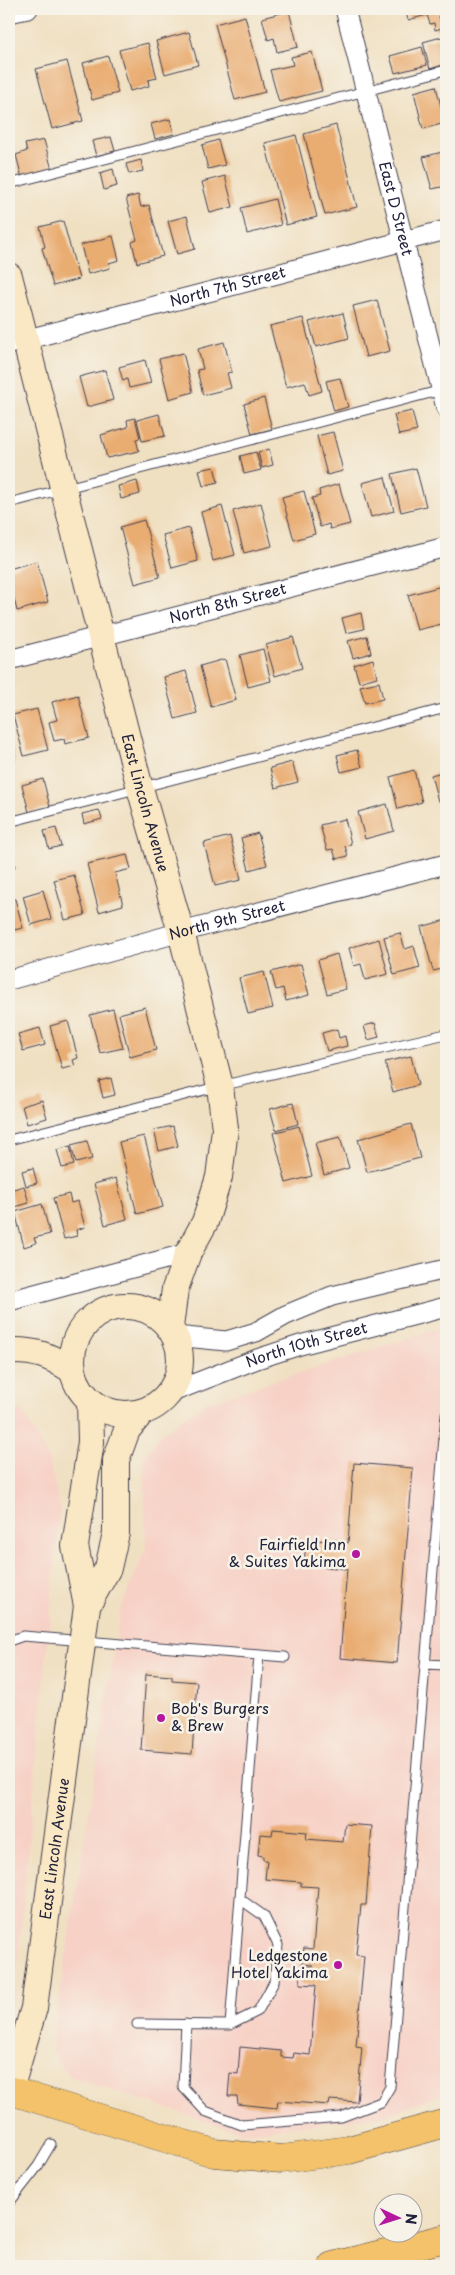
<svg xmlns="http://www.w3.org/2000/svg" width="455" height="2275" viewBox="0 0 455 2275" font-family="'Playpen Sans',sans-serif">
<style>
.built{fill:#f7d1c6}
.building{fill:#e9ac71}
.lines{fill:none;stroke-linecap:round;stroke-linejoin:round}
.lane-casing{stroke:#413e4f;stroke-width:11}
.street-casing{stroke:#413e4f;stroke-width:21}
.secondary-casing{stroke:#413e4f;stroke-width:28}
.highway-casing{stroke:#413e4f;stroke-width:29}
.lane{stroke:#fff;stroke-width:9}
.street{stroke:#fff;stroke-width:19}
.secondary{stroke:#fae7c3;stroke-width:26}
.highway{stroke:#f3c26a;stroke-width:28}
.poi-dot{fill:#b5179e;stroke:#f7f3e8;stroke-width:2}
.labels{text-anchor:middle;stroke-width:5;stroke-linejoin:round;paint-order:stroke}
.street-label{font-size:15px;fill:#22223b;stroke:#f7f3e8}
.poi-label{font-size:15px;fill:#22223b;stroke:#f7f3e8;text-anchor:end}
</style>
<rect width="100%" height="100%" fill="#f7f3e8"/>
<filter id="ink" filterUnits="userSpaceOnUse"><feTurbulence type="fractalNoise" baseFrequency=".02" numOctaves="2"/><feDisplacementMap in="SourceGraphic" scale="10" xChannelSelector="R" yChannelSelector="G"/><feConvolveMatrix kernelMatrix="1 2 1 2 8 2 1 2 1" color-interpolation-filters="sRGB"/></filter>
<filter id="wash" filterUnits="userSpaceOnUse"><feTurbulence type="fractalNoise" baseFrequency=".0096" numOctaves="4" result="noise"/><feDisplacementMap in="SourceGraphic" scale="20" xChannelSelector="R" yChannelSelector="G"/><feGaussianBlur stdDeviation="1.12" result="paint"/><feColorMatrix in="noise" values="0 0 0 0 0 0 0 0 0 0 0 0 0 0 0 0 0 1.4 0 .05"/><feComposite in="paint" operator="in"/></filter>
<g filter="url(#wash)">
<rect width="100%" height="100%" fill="#f0e0c2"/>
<!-- built -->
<path class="built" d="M446 1326V2092L387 2115 242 2133 71 2077 51 2052 121 1608 146 1548 144 1459 159 1436 203 1404Z
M9 1405 23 1413 49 1459 60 1509 14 2000 9 2017Z"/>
<g id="blocks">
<!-- building -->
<path class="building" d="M405 9H437L442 28 435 30 434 23 430 24 427 15 408 20Z
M289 11 298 47 277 52 274 38 268 40 262 18Z
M245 16 265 92 235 100 215 24Z
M189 32 198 65 165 74 156 41Z
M445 36 446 64 430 69 423 42Z
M148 43 157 78 148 80 149 86 130 91 119 50Z
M422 47 427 65 395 73 390 56Z
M312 52 322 91 279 102 270 70 293 65 291 57Z
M108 56 118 93 92 100 83 63Z
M67 61 83 121 52 129 36 69Z
M436 86 445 123 423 129 414 92Z
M170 119 174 134 155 139 151 124Z
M336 125 357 207 325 215 304 134Z
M296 135 317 217 286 225 265 143Z
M111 137 115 151 96 156 92 141Z
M44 140 52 170 22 178 16 155 27 151 25 144Z
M218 140 225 165 208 169 202 145Z
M446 151V186L432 189 423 157Z
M141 160 143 171 129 174 126 164Z
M113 169 117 186 104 190 100 173Z
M225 176 233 207 210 213 202 182Z
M138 195 141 207 149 205 163 256 137 263 132 242 137 240 126 198Z
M275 199 281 225 247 234 241 208Z
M187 216 195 249 177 254 168 221Z
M63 221 79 279 53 286 42 248 45 247 40 227Z
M113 236 119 260 109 263 110 268 88 274 81 245Z
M377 300 390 351 366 357 353 306Z
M343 313 349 338 316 347 309 322Z
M303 318 322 391 309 395 305 382 286 387 270 326Z
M224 342 232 372 227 373 231 388 203 395 197 370 203 369 198 349Z
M183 353 193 392 169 399 159 359Z
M145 360 151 383 129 388 127 379 123 381 119 367Z
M105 370 113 400 87 407 79 377Z
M340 378 348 407 334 411 326 381Z
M264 398 272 429 252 434 244 404Z
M412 411 417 431 399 435 394 415Z
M159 414 165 436 142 441 137 420Z
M135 418 140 438 136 439 139 451 107 458 101 435 128 427 127 420Z
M333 432 343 471 327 475 317 436Z
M269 449 273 465 262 468 258 452Z
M256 452 261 470 244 474 240 456Z
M214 467 218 482 203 486 199 470Z
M416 468 426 506 401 512 392 474Z
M385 477 394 511 371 517 362 483Z
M137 481 140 494 121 499 118 486Z
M339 484 350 524 330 529 329 524 320 527 312 498 320 496 319 490Z
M304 491 315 534 294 540 282 497Z
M261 503 272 546 244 553 233 511Z
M222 506 235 555 213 561 201 512Z
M144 520 160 577 135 584 120 527Z
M189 528 198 561 172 568 163 535Z
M37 561 48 602 17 611 9 579V569Z
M446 585V623L417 630 408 595Z
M361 613 364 629 346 633 342 618Z
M367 636 371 653 353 658 348 641Z
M293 637 302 668 275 676 266 645Z
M263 649 271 681 248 687 240 655Z
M225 659 236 700 211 707 200 666Z
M373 659 377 677 359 682 354 665Z
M186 671 197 713 175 719 164 677Z
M379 682 383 699 365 703 360 686Z
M78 695 89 738 65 744 64 739 54 741 49 722 57 720 52 702Z
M37 709 48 750 24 756 13 715Z
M12 747 15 761 9 763V748Z
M357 750 362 767 341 772 337 755Z
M292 762 298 782 275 788 270 768Z
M414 770 422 802 398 809 390 777Z
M446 771V799L438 801 431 775Z
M43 779 50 807 29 812 22 785Z
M387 804 394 831 365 839 358 812Z
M99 810 102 819 84 824 82 814Z
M345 819 351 844 345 846 348 856 336 859 333 849 327 850 320 825Z
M56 828 61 846 49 849 44 831Z
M258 833 267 865 249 870 241 838Z
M230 836 241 880 215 886 204 843Z
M9 847 15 867 9 869Z
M127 855 131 869 115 873 123 905 99 912 87 864Z
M74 875 85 915 65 920 54 880Z
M43 890 51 919 31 925 23 896Z
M15 899 23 928 9 931V900Z
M446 920V968L433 971 421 927Z
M400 933 405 949 414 946 420 968 394 975 384 937Z
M379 939 388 974 365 980 361 964 354 966 349 948Z
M337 954 346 989 327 994 318 960Z
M301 964 309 995 286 1001 283 988 276 990 271 972Z
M264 972 273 1008 248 1014 239 978Z
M145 1007 156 1050 130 1057 119 1014Z
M113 1009 123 1048 100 1053 90 1015Z
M68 1021 78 1058 73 1060 75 1066 62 1069 50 1026Z
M375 1023 379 1037 368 1040 364 1026Z
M40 1028 45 1045 23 1051 18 1034Z
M337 1029 339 1038 345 1036 347 1046 327 1051 322 1033Z
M411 1056 418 1085 393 1092 385 1062Z
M111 1078 115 1095 103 1098 99 1081Z
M42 1100 47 1118 27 1124 22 1106Z
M293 1103 298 1124 276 1130 270 1109Z
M411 1124 420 1158 367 1172 358 1139Z
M173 1126 178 1146 159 1151 154 1130Z
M299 1126 312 1176 286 1183 273 1133Z
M144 1136 163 1207 137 1214 119 1142Z
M340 1137 349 1168 324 1175 315 1143Z
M87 1141 92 1159 76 1163 71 1145Z
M70 1146 74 1165 62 1168 57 1150Z
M33 1168 37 1183 26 1186 22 1171Z
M116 1178 127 1219 105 1225 94 1184Z
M24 1186 29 1203 15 1207 10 1190Z
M69 1194 71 1203 78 1201 85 1227 76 1230 77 1236 64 1239 53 1198Z
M42 1204 50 1234 34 1238 36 1243 24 1247 15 1212Z
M354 1463 413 1468 397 1663 340 1658 347 1569 304 1565 306 1539 348 1543Z
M146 1674 172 1676V1680L197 1682 192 1754 141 1750Z
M345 1824 372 1826 366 1905H361L356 1955 364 1956 356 2046 362 2047 357 2102 330 2100 329 2105 278 2101 277 2108 238 2104 237 2096H228L230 2073 238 2074 240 2047 281 2051V2057L293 2058 294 2053 310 2055 316 1985 300 1984 301 1966 313 1967V1965L302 1964 304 1948 313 1949 318 1887 301 1886V1882L265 1879 267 1860H263V1856L258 1855 260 1834 272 1835 273 1829 307 1832 306 1839 343 1842Z"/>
</g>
</g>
<g filter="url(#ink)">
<use href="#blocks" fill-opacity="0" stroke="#413e4f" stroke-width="1"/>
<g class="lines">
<!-- lane casing -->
<g class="lane-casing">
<path id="lane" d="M9 184 446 70
M9 503 442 390
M9 822 446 708
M9 1140 220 1086 446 1034
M9 1641 23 1636 285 1657
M425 1664 446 1665
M137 2024 230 2025 258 2011 274 1982 278 1945 264 1916 240 1899
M186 2024 183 2087 205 2111 242 2125 341 2117 381 2102 390 2087 446 1414
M230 2025 259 1655
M9 2203 38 2166 51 2144"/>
</g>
<!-- street casing -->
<g class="street-casing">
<g id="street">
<path id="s1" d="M345 9 446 408"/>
<path d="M9 13 28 9"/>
<path id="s2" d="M9 344 446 230"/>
<path id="s3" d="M9 660 446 547"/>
<path id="s4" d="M9 980 181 932 446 864"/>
<path d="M9 1301 188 1253"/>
<path d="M175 1336 226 1341 256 1332 286 1315 332 1296 446 1269"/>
<path id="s5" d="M170 1393 257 1359 300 1345 446 1307"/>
</g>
</g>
<!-- secondary casing -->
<g class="secondary-casing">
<g id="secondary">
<path id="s6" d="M9 276 140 788 181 932 220 1086 225 1129 219 1177 205 1222 188 1253 175 1289 170 1327"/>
<circle cx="126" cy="1360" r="54"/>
<path d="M9 1351C36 1350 50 1356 72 1370"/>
<path d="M87 1606 108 1568 116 1533V1460L127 1430 142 1412"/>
<path id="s7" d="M9 2093 34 2008 87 1606 75 1546 91 1442 90 1402"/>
</g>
</g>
<!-- highway casing -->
<g class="highway-casing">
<path id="highway" d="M11 2091 214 2153 282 2159 349 2150 446 2123
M332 2266 446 2238"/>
</g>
<!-- lane -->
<use href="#lane" class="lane"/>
<!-- street -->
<use href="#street" class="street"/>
<!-- secondary -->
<use href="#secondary" class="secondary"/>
<!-- highway -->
<use href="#highway" class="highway"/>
</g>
</g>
<!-- markers -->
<g class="poi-dot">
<circle cx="356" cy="1554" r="5"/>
<circle cx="161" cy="1718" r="5"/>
<circle cx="338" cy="1965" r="5"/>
</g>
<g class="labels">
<!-- street labels -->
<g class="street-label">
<text dy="5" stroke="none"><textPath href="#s1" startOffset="206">East D Street</textPath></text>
<text dy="5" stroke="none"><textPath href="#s2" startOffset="226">North 7th Street</textPath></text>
<text dy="5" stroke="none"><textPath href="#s3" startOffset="226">North 8th Street</textPath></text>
<text dy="5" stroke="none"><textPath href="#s6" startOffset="544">East Lincoln Avenue</textPath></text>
<text dy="5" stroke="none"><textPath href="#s4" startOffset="226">North 9th Street</textPath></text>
<text dy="5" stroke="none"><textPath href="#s5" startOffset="145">North 10th Street</textPath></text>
<text dy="5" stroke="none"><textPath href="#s7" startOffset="249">East Lincoln Avenue</textPath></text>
</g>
<!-- poi labels -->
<g class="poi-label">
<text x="346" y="1550">Fairfield Inn<tspan x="346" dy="17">&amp; Suites Yakima</tspan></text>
<text x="171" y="1714" text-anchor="start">Bob's Burgers<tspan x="171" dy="17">&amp; Brew</tspan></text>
<text x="328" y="1961">Ledgestone<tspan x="328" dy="17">Hotel Yakima</tspan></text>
</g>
</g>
<!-- margin -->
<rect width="455" height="2275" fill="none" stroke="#f7f3e8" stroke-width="30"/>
<!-- north arrow -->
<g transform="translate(398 2218) rotate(94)"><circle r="24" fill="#f7f3e8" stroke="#a29fa3"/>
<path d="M0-4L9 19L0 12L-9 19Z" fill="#b5179e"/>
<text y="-8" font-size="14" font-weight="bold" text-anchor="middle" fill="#22223b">N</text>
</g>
</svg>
